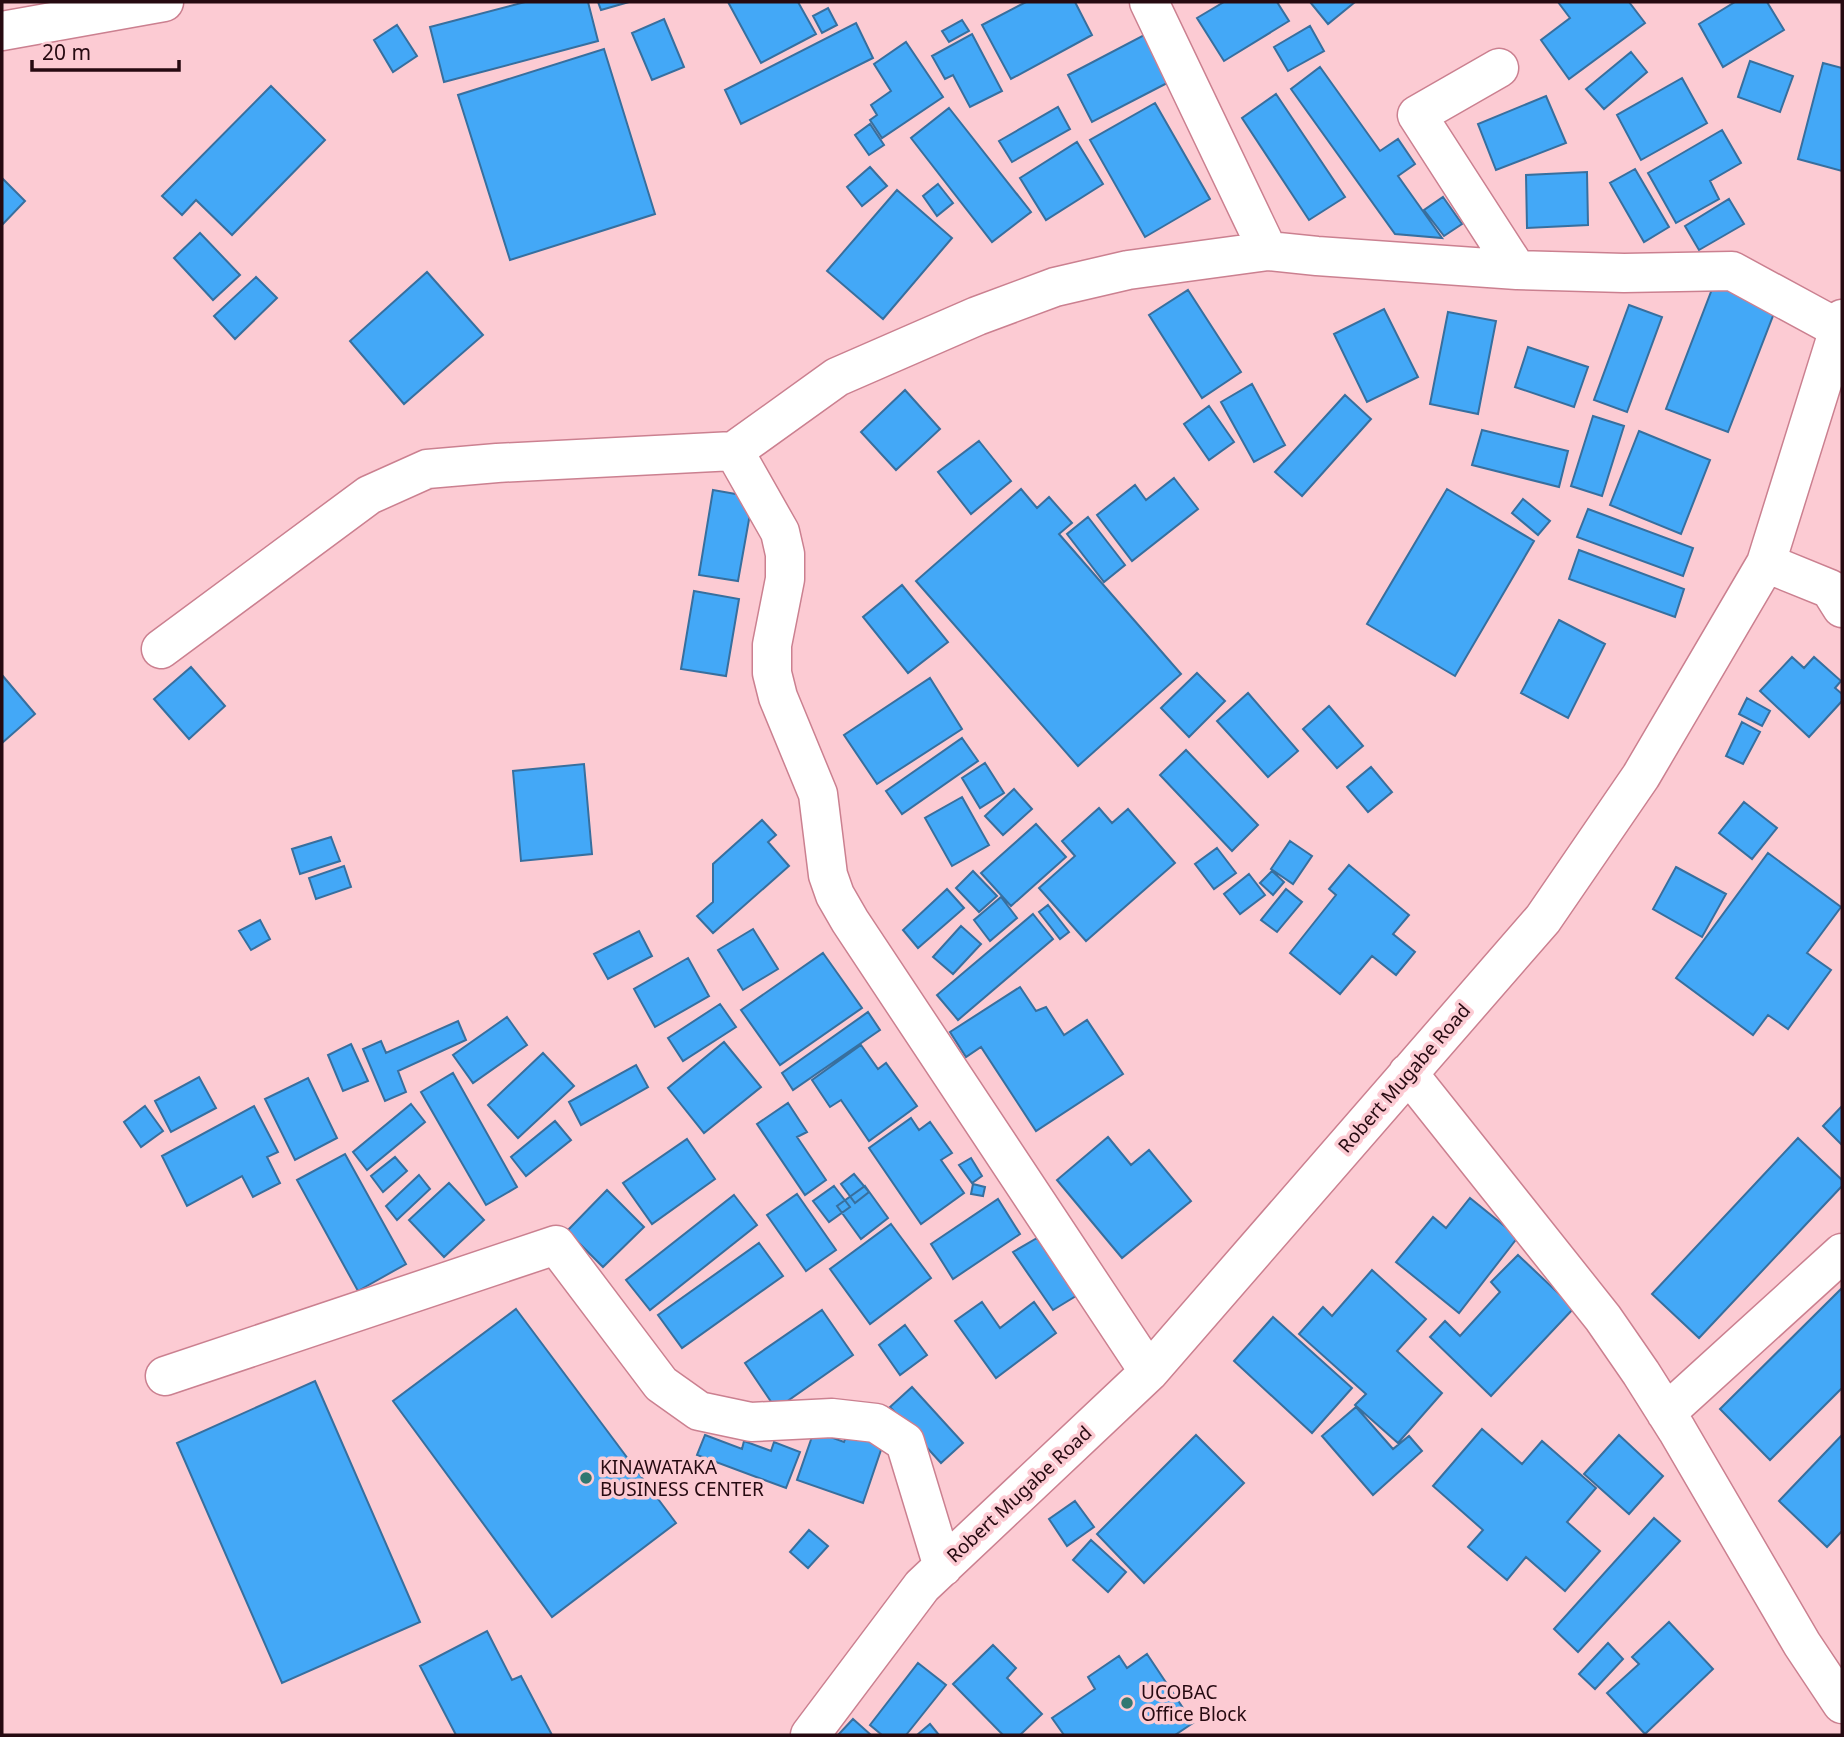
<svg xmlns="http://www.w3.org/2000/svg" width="1844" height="1737" viewBox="0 0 1844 1737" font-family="'Noto Sans',sans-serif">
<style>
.building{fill:#43a8f7;stroke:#376f9e;stroke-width:2}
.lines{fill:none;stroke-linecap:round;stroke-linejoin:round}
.minor-casing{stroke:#cb8090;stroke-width:41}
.minor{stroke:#fff;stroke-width:38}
.poi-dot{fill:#317871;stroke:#fccbd3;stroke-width:2.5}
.labels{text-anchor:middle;stroke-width:7;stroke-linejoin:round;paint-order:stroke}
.street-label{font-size:19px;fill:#260a11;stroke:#fccbd3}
.poi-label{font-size:19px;fill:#260a11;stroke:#fccbd3;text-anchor:start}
</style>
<rect width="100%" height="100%" fill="#fccbd3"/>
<!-- building -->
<path class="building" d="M525 2H588L598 41 444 82 430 27Z
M598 2H629L601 10Z
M728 2H798L816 34 761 63Z
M1026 2H1075L1092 35 1011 79 982 25Z
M1224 2H1277L1289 21 1224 61 1197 18Z
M1310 2H1355L1328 24Z
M1558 2H1629L1645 23 1569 79 1541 40 1570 18Z
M1735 2H1767L1784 30 1723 67 1699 24Z
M828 8 837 25 822 33 813 16Z
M664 19 684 67 652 80 632 33Z
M962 20 969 31 949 42 942 31Z
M856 23 873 58 741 124 725 90Z
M397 25 417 56 393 72 374 40Z
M1310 26 1324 51 1288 71 1274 47Z
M1148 33 1173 80 1092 122 1068 75Z
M972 34 1002 91 970 107 953 75 945 79 932 56Z
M906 42 943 97 882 138 870 120 877 115 871 105 891 91 874 64Z
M604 49 655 214 510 260 458 95Z
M1631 52 1647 72 1604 109 1586 89Z
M1750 61 1793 76 1780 112 1738 97Z
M1823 63 1842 68V171L1798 159Z
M1320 67 1380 151 1398 139 1415 164 1398 176 1442 238 1395 234 1291 89Z
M1682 78 1707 123 1641 160 1617 115Z
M271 86 325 140 232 235 196 200 182 215 162 196Z
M1276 94 1345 197 1309 220 1242 118Z
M1546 96 1566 143 1496 170 1478 124Z
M1155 103 1210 199 1145 237 1090 140Z
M1058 107 1070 129 1012 162 999 141Z
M949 108 1031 212 992 242 911 138Z
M870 124 884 145 869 155 855 135Z
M1722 130 1741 163 1710 181 1719 199 1676 223 1648 173Z
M1077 142 1103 184 1046 220 1020 178Z
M870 167 887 186 862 206 847 187Z
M1635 169 1669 227 1644 242 1610 183Z
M1587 172 1588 225 1527 228 1526 175Z
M2 178 25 201 2 225Z
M938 184 953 203 937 216 923 196Z
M897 190 952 238 883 319 827 271Z
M1443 197 1462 224 1444 236 1424 210Z
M1729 199 1744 224 1699 250 1685 226Z
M200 233 240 275 213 300 174 258Z
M427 272 483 335 404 404 350 341Z
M256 277 277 298 235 339 214 316Z
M1714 284 1776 308 1728 432 1666 409Z
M1188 290 1241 372 1202 398 1149 315Z
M1629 305 1662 317 1627 412 1594 400Z
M1384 309 1418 377 1367 402 1334 334Z
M1448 312 1496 321 1478 414 1430 404Z
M1528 347 1588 367 1574 407 1515 387Z
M1252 384 1285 445 1254 462 1221 402Z
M905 390 940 429 896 470 861 432Z
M1345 395 1371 419 1302 496 1275 472Z
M1209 406 1234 442 1209 460 1184 424Z
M1593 416 1624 426 1602 496 1571 486Z
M1482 430 1568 451 1559 487 1472 465Z
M1639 431 1710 460 1681 534 1610 505Z
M979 441 1011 481 971 514 938 472Z
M1174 478 1198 509 1132 561 1097 515 1135 485 1146 500Z
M1021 489 1037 508 1049 497 1072 523 1059 534 1181 674 1078 766 916 581Z
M1447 489 1534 541 1455 676 1367 624Z
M713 490 753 497 738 581 699 575Z
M1523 499 1550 521 1538 535 1512 513Z
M1588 509 1693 548 1683 576 1577 537Z
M1088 517 1125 565 1104 582 1067 534Z
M1579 550 1684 589 1675 617 1569 579Z
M902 585 948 642 908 673 863 617Z
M694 591 739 599 726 676 681 669Z
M1559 620 1605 644 1568 718 1521 693Z
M1792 657 1804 668 1814 657 1841 681 1835 688 1842 694V701L1809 737 1760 691Z
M191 667 225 706 189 739 154 699Z
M1197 673 1225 701 1189 737 1161 708Z
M2 675 35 714 2 743Z
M930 678 962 729 877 784 844 735Z
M1248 693 1298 751 1268 777 1217 721Z
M1747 698 1770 711 1762 726 1739 714Z
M1329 706 1363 746 1337 768 1303 729Z
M1742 722 1760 732 1743 764 1726 756Z
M962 738 978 761 902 814 886 791Z
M1186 750 1258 825 1232 851 1160 775Z
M985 763 1004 793 980 808 962 778Z
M584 764 592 854 521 861 513 771Z
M1371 767 1392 792 1368 812 1347 787Z
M1014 789 1032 809 1003 835 985 816Z
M962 797 989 845 952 866 925 818Z
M1744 802 1777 828 1752 859 1719 833Z
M1099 808 1112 823 1128 809 1175 863 1086 941 1039 888 1075 856 1062 841Z
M762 820 776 835 768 842 789 866 713 933 697 916 713 902V864Z
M1036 824 1066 857 1011 906 981 873Z
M331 837 340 861 300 874 292 849Z
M1290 841 1312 856 1293 884 1271 869Z
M1217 848 1236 873 1214 889 1195 864Z
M1768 853 1841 907 1807 953 1831 970 1788 1029 1768 1015 1753 1035 1676 978Z
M1349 865 1409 915 1393 934 1415 952 1396 975 1372 956 1340 994 1290 953 1336 895 1329 889Z
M344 866 351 887 316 899 309 878Z
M1676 867 1726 894 1702 937 1653 909Z
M973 871 997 896 979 912 956 888Z
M1272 871 1284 882 1273 895 1260 883Z
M1249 874 1265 895 1240 914 1224 894Z
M947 889 964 908 918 948 903 930Z
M1286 889 1302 902 1277 932 1261 920Z
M1001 897 1017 918 990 941 974 920Z
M1048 905 1069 932 1060 939 1039 912Z
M1033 914 1053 939 958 1020 937 995Z
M260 920 270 939 251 950 239 931Z
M961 926 981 944 953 974 933 957Z
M753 929 778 969 743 990 718 950Z
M639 931 652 956 608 979 594 954Z
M823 953 862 1008 780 1065 741 1010Z
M688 958 709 996 655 1027 634 989Z
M1020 987 1036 1011 1046 1007 1064 1035 1087 1020 1123 1074 1036 1131 981 1047 966 1057 950 1032Z
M720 1004 736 1027 683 1061 668 1038Z
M868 1012 880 1030 793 1090 782 1073Z
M507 1017 527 1045 473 1083 453 1055Z
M458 1021 466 1040 398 1071 406 1092 385 1101 363 1049 381 1041 386 1053Z
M724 1042 761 1087 704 1133 668 1088Z
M351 1044 368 1081 343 1091 328 1055Z
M861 1045 878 1069 886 1063 917 1106 869 1141 841 1100 830 1107 812 1080Z
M543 1053 574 1086 518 1138 488 1105Z
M636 1065 648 1087 581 1125 569 1102Z
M453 1073 517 1187 486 1205 421 1092Z
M199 1077 216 1108 171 1132 155 1101Z
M308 1078 337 1138 295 1160 265 1099Z
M788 1103 807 1132 797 1137 826 1180 805 1195 757 1124Z
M411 1104 425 1122 367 1170 353 1152Z
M145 1106 163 1131 141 1147 124 1122Z
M254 1106 278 1152 267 1157 280 1183 253 1197 242 1176 187 1206 162 1156Z
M1842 1106V1145L1823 1126Z
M911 1118 919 1130 930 1122 952 1153 941 1160 964 1193 921 1224 869 1148Z
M555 1121 571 1140 526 1176 511 1157Z
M1108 1137 1131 1165 1149 1150 1191 1201 1122 1258 1057 1180Z
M1798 1138 1842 1180V1186L1699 1338 1652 1294Z
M687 1139 715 1179 652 1224 623 1183Z
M345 1154 406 1264 358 1291 297 1180Z
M395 1157 407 1171 383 1192 371 1176Z
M971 1158 982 1176 972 1183 959 1165Z
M854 1174 869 1192 855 1203 841 1184Z
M419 1175 430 1189 397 1220 386 1206Z
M449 1183 484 1220 444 1257 409 1220Z
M973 1184 985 1187 983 1196 971 1194Z
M834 1186 850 1207 829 1222 813 1201Z
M865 1186 888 1218 861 1239 837 1206Z
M607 1190 644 1227 603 1267 567 1231Z
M797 1194 836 1250 806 1271 767 1215Z
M734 1195 757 1225 650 1310 626 1280Z
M1470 1198 1518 1237 1459 1313 1396 1262 1433 1217 1446 1228Z
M998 1199 1020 1234 953 1279 931 1244Z
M891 1224 931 1278 870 1324 830 1269Z
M1037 1238 1076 1296 1053 1310 1013 1252Z
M759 1243 783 1276 682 1348 658 1315Z
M1518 1255 1574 1308 1491 1396 1430 1337 1445 1321 1460 1336 1500 1292 1491 1282Z
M1372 1270 1426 1319 1397 1351 1442 1393 1398 1443 1355 1405 1366 1394 1299 1334 1323 1307 1332 1316Z
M1842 1288V1388L1770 1460 1720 1409Z
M982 1302 1000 1328 1034 1302 1056 1333 996 1378 955 1321Z
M516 1309 676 1523 552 1617 393 1401Z
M822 1310 853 1355 776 1409 745 1363Z
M1273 1317 1352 1388 1312 1433 1234 1361Z
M905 1325 927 1355 900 1375 879 1345Z
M315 1381 420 1622 282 1683 177 1443Z
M912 1387 963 1443 941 1463 890 1407Z
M1356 1407 1393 1449 1409 1436 1422 1451 1373 1495 1322 1436Z
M849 1429 884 1441 863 1503 797 1480 814 1431 844 1442Z
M1482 1429 1522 1464 1542 1441 1596 1488 1567 1522 1600 1551 1565 1591 1526 1557 1507 1580 1468 1547 1483 1530 1433 1486Z
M705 1435 742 1449 744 1441 771 1451 774 1442 800 1452 786 1488 697 1455Z
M1196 1435 1244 1483 1144 1583 1097 1534Z
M1619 1435 1663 1476 1629 1514 1584 1474Z
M1842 1435V1531L1827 1547 1779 1501Z
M1075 1501 1094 1527 1067 1546 1049 1519Z
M1654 1518 1680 1541 1578 1652 1554 1629Z
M809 1530 828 1546 808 1568 790 1552Z
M1091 1540 1126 1572 1108 1592 1073 1560Z
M1669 1622 1713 1669 1645 1734 1607 1693 1639 1664 1632 1657Z
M487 1631 512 1680 521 1676 552 1735H456L420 1666Z
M1608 1643 1623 1659 1595 1689 1579 1674Z
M993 1645 1016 1668 1007 1678 1042 1714 1020 1735H1003L953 1684Z
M1147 1654 1193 1723 1175 1735H1064L1052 1718 1095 1689 1088 1677 1119 1656 1127 1668Z
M918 1663 946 1685 906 1735H882L870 1725Z
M853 1719 871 1735H838Z
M930 1724 939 1735H917Z"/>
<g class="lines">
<!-- minor casing -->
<g class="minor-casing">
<path id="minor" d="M1149 2 1268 251
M2 31 164 2
M1499 68 1417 115 1517 270
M734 451 780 532 785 554V579L772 645V673L778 697 818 794 828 875 835 895 850 921 1149 1372
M1766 563 1830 589 1842 608
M161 649 369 495 427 469 497 463 734 451 837 377 977 316 1055 287 1128 270 1268 251 1317 256 1517 270 1624 273 1732 271 1839 329
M1408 1073 1603 1318 1641 1373 1677 1430 1802 1644 1842 1704
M165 1376 556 1245 661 1384 699 1411 751 1422 832 1418 876 1423 905 1442 943 1567
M1666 1413 1842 1253
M810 1735 922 1586 1149 1372 1543 919 1641 776 1766 563 1842 319"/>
</g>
<!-- minor -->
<use href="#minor" class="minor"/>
</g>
<!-- markers -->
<g class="poi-dot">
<circle cx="586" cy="1478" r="7"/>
<circle cx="1127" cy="1703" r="7"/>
</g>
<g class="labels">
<!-- street labels -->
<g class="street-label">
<text transform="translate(1404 1078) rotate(-49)" y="7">Robert Mugabe Road</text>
<text transform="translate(1019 1494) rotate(-43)" y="7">Robert Mugabe Road</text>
</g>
<!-- poi labels -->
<g class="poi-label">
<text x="600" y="1474">KINAWATAKA<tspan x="600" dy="22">BUSINESS CENTER</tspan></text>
<text x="1141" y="1699">UCOBAC<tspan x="1141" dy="22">Office Block</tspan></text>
</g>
</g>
<!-- border -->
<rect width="1844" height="1737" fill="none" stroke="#260a11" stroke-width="7"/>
<!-- scale -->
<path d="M32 60v10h147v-10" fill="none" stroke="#260a11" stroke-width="3.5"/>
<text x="42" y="60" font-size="21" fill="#260a11" stroke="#fccbd3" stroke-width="5" paint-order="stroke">20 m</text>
</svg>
